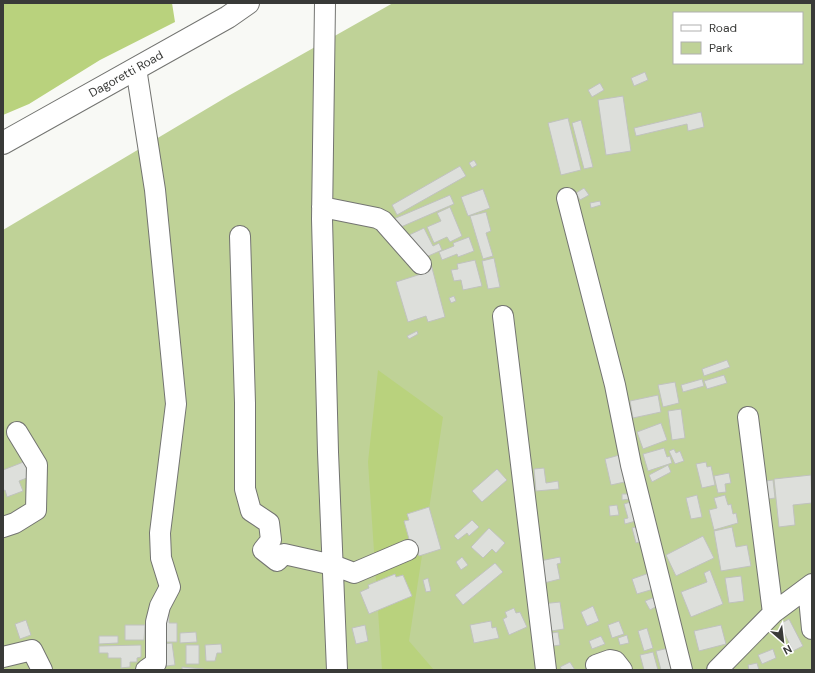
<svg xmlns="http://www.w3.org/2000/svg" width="815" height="673" viewBox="0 0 815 673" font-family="'DM Sans',sans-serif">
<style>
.green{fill:#bfd297;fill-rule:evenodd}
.forest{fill:#b9d27d}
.building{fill:#dddfdb;stroke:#c0c2be}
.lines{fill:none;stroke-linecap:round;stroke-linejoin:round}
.minor-casing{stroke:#737471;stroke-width:22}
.major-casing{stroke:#737471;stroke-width:24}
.minor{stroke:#fff;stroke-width:20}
.major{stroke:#fff;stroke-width:22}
.labels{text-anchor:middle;stroke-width:3.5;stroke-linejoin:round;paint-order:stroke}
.street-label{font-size:12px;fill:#393a38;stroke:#fff}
</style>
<rect width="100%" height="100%" fill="#f8f9f5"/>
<!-- green -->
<path class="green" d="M393 3H812V670H3V230L230 95ZM674 13H802V63H674Z"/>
<!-- forest -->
<path class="forest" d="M3 3H172L175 22 100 60 29 104 3 115Z
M378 370 443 417 409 641 434 670H382L368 462Z"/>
<!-- building -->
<path class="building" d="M645 72 648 80 634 86 631 78Z
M600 83 604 90 592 97 588 90Z
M623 96 631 151 606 155 598 100Z
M701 112 704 127 688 131 687 124 636 136 634 128Z
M568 118 581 170 561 175 548 123Z
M581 120 593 167 584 169 572 123Z
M474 160 477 165 472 168 469 163Z
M460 166 466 176 397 215 392 205Z
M584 188 589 195 580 200 576 193Z
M483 189 490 208 468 216 461 197Z
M450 195 454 204 394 230 389 221Z
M600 201 601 205 591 208 590 203Z
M450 207 462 236 450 242 447 237 434 243 427 227 441 221 437 213Z
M486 212 491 231 486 233 493 256 483 259 470 216Z
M424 228 433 246 439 243 442 250 426 257 422 250 415 254 407 236Z
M469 237 474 251 458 257 457 254 442 260 439 252 454 246 453 243Z
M494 258 500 287 488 289 482 261Z
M475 260 482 286 463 290 461 280 454 281 451 270 458 269 457 264Z
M431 264 445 317 428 322 426 316 408 322 396 282 421 274 419 267Z
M454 296 456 301 451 303 449 298Z
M417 331 418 334 409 339 407 336Z
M727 360 730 367 704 376 702 369Z
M724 375 727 383 707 389 704 381Z
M702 379 704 386 683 392 681 385Z
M675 382 679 403 663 407 658 385Z
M658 395 661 412 633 418 630 401Z
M681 409 685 438 672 440 668 411Z
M661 423 667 440 643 449 637 432Z
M664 448 667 457 670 456 672 463 648 471 643 454Z
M674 449 676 453 680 451 684 461 675 464 669 451Z
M623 454 629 481 611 485 605 459Z
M26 461 32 476 19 481 23 491 7 497 5 490 3 491V470Z
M706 462 707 467 711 466 715 485 702 488 696 464Z
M668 465 671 472 652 482 649 475Z
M544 468 546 483 558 481 559 489 536 491 534 469Z
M497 469 507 480 482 502 472 491Z
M729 473 731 483 725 484 726 492 718 493 714 476Z
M811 475 812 503 793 505 795 525 779 527 774 479Z
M773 480 775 498 762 500 759 482Z
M622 494H630V499L622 500Z
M697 495 702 517 691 519 686 498Z
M725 495 728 505 731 504 733 514 736 513 738 523 714 530 709 510 717 508 714 498Z
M637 500 643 519 625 524 624 519 628 518 624 504Z
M617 505 619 515 610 516 609 506Z
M429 507 441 549 419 556 417 548 412 550 404 521 409 520 407 514Z
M472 520 479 527 469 536 467 533 458 540 454 536Z
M642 525 646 540 636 543 632 528Z
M732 527 736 547 747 545 751 566 721 571 714 531Z
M489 528 505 543 496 553 492 549 483 558 471 547Z
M703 536 714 558 676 576 666 555Z
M462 557 468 565 461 570 456 562Z
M560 557 561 563 557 564 560 579 544 583 540 561Z
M495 563 503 572 463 605 455 595Z
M710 570 723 604 691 617 681 592 707 582 704 573Z
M652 572 657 588 637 594 632 579Z
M395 574 396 577 403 575 412 596 369 614 360 592 369 588 368 585Z
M741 576 744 601 729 603 725 578Z
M428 578 431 591 426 592 423 580Z
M655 597 659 605 650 610 645 601Z
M560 602 564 629 545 632 541 604Z
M593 606 599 621 587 626 581 612Z
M514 608 516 613 520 612 527 627 509 635 503 619 507 617 505 612Z
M162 612H169V623H177V642H161Z
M789 619 803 646 793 651 780 624Z
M26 620 31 635 20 639 15 624Z
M491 621 492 628 496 627 499 638 474 643 470 625Z
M619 621 624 634 612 638 608 625Z
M125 625H145L144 640H125Z
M365 625 368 641 356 644 352 628Z
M721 625 726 644 699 651 694 631Z
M647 628 653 648 644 651 638 631Z
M196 632 197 642 180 643V633Z
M558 632 560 645 547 647 545 634Z
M627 635 629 643 620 645 618 638Z
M99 636H118V643L99 644Z
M601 636 605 644 592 649 589 641Z
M172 643 175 665 166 666 164 644Z
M221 644 222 653H217L215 661H206L205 645Z
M141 645V657L137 658V662H130V667L121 668V658H108V653H99V646Z
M186 645H199V664H186Z
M673 647 679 670H661L656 651Z
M773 649 776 658 762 664 758 655Z
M653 652 658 670H644L640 655Z
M570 662 575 670H562L560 667Z
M757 663 759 670H749L748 665Z
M182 667 204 669V670H182Z"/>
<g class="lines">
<!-- minor casing -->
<g class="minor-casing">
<path id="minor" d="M325 3 322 219 328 452 337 670
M136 68 155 190 176 404 160 533 161 558 170 587 160 606 156 622V663L146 670
M567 198 615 385 631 465 682 670
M322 207 377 218 383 221 421 264
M240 236 245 403V489L251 511 269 523 271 540 263 550 277 561 284 554 333 565 354 573 408 550
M503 316 546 670
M748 417 773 613
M3 527 15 523 36 510 37 465 17 432
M808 588 812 629
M3 657 32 650 42 670
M596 665 610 660 615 661 622 670
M717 670 773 613 812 584"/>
</g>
<!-- major casing -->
<g class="major-casing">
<path id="major" d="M3 143 228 17 248 3"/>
</g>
<!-- minor -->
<use href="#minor" class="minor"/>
<!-- major -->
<use href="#major" class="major"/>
</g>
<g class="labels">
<!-- street labels -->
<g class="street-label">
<text transform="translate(126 74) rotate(-29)" y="4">Dagoretti Road</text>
</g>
</g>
<!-- border -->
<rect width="815" height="673" fill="none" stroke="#393a38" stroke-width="8"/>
<!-- legend -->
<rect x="673" y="12" width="130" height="52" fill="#ffffff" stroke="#b0b0af"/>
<rect x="681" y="25" width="20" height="6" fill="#ffffff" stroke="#b0b0af"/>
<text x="709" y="32" font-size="12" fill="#393a38">Road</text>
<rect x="681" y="42" width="20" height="12" fill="#bfd297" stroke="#b0b0af"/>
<text x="709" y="52" font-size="12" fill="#393a38">Park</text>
<!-- north arrow -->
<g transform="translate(783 641) rotate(152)" stroke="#ffffff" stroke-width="3" paint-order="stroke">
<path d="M0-3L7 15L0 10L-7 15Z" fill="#393a38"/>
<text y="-6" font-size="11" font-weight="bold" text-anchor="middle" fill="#393a38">N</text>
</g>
</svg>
